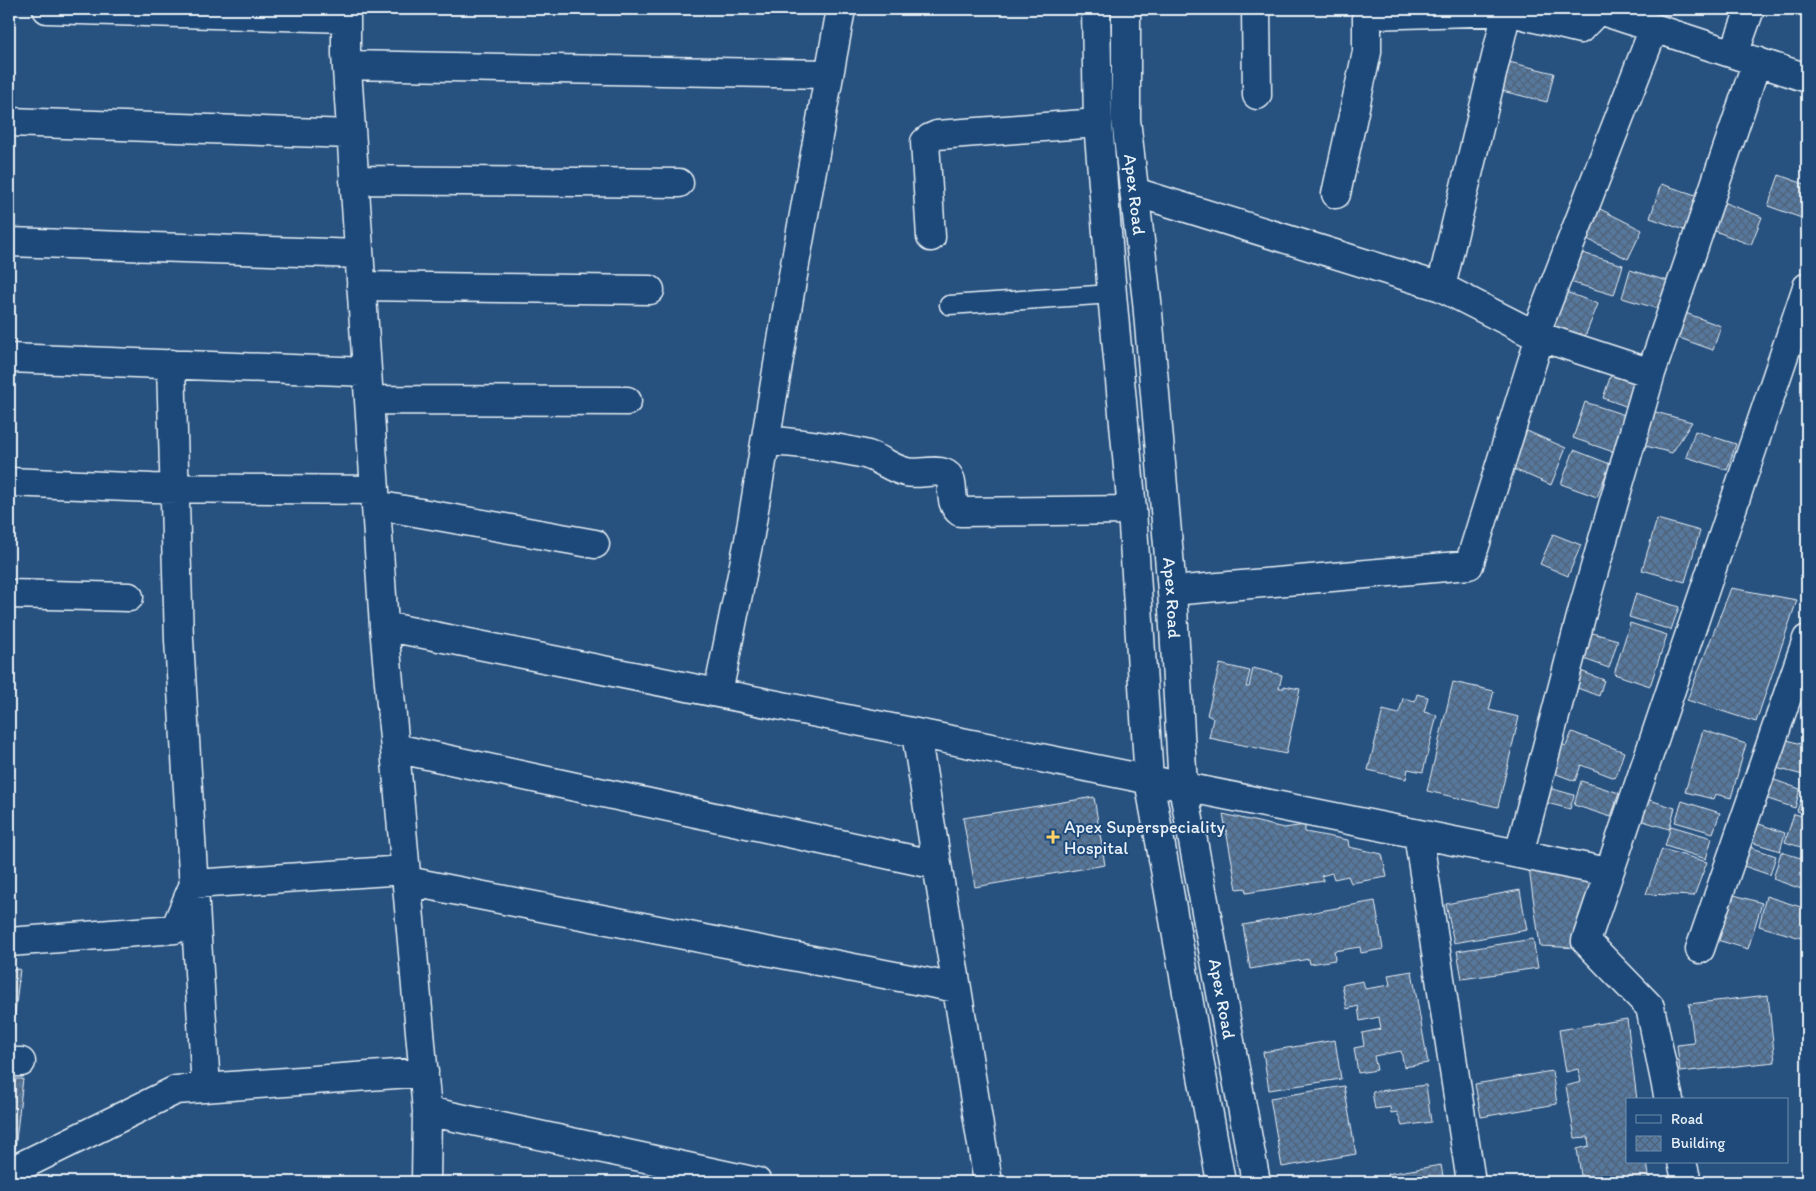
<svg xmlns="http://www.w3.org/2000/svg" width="1816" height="1191" viewBox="0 0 1816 1191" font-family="Itim,sans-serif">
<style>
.building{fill:url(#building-cross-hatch);stroke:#e8f1f8}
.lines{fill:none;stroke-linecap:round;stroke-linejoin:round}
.lane-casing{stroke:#e8f1f8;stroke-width:21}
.street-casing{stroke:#e8f1f8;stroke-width:31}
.secondary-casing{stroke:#e8f1f8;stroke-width:31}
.lane{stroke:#1f4a7a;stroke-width:18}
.street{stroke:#1f4a7a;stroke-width:28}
.secondary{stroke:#1f4a7a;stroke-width:28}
.poi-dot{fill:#ffd166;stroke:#1f4a7a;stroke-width:2}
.labels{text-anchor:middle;stroke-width:4;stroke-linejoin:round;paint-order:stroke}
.street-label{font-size:18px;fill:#e8f1f8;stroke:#1f4a7a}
.poi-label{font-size:18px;fill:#e8f1f8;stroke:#1f4a7a;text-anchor:start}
</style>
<defs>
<pattern id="building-cross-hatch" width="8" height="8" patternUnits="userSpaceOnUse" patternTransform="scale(1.25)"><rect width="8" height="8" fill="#57789d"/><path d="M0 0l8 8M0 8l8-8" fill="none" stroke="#4f6278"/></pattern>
</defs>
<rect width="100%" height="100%" fill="#27517f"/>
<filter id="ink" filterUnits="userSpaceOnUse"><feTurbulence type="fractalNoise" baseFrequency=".02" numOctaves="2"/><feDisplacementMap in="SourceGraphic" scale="10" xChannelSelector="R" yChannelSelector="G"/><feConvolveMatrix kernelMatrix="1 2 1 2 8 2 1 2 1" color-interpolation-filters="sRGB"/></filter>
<g filter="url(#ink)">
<!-- building -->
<path class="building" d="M1505 61 1554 73 1547 102 1498 90Z
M1807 96V110L1803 109Z
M1779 175 1807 185V220L1768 206Z
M1661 184 1696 195 1684 230 1650 218Z
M1720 201 1762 217 1751 245 1710 229Z
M1600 209 1642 230 1628 259 1585 238Z
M1579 252 1623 265 1614 295 1570 282Z
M1630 270 1668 281 1659 309 1622 298Z
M1566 292 1598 304 1584 339 1553 326Z
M1680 311 1721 326 1713 350 1671 335Z
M1615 363 1643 372 1631 408 1603 398Z
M1585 402 1634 418 1622 455 1573 438Z
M1652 411 1692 422 1672 453 1642 445Z
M1527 431 1566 448 1551 485 1511 468Z
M1695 431 1736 444 1727 470 1686 457Z
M1574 450 1610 464 1597 497 1561 484Z
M1657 519 1700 531 1685 582 1642 570Z
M1553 534 1581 545 1568 576 1540 564Z
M1731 588 1797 600 1756 722 1687 700Z
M1636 593 1679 607 1671 630 1629 617Z
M1630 623 1667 635 1650 686 1614 674Z
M1589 632 1618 640 1609 668 1581 658Z
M1220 664 1250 671 1246 687H1249L1253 668 1282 675 1279 688H1284V686L1300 689 1286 754 1209 738 1213 718 1207 715Z
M1578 670 1604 680 1599 696 1572 686Z
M1453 682 1494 691 1489 710 1519 717 1498 807 1427 791Z
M1417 694 1428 697 1424 712 1437 715 1423 772 1408 769 1406 779 1368 770 1383 710 1399 714 1403 698 1415 701Z
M1703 730 1746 744 1731 798 1715 794 1713 799 1685 792Z
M1572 732 1624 752 1615 778 1581 765 1575 781 1546 770 1557 742 1566 746Z
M1777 737 1807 746V776L1768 766Z
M1763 776 1800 789 1795 808 1756 795Z
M1581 781 1619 793 1611 817 1574 805Z
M1542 786 1574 795 1570 809 1539 801Z
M1637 796 1675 808 1669 829 1630 817Z
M1094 797 1105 865 975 887 963 818Z
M1801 800 1807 802V814L1797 811Z
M1682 801 1720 813 1713 833 1675 822Z
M1223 814 1284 828 1305 825V832L1348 840 1349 847 1382 854 1387 877 1351 883 1348 876 1334 879 1332 873 1321 876 1324 881 1246 893 1245 888 1237 889Z
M1794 814 1807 817V849L1785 842Z
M1748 820 1785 833 1780 851 1741 839Z
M1671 826 1712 838 1706 859 1665 846Z
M1738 843 1776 856 1770 875 1732 862Z
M1662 849 1707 862 1694 896 1646 894Z
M1781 852 1807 860V891L1773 879Z
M1528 862 1594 878 1579 948 1540 946Z
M1520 890 1527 930 1454 943 1446 904Z
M1724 892 1762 903 1748 949 1707 937Z
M1766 896 1807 909V916L1801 938 1759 926Z
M1375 901 1383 949 1361 953 1360 947 1334 951 1335 960 1310 964 1309 959 1250 969 1243 925Z
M1533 939 1538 968 1462 979 1457 951Z
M20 969 13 1031H9V970Z
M1412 971 1428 1063 1404 1067 1401 1051 1374 1056 1377 1070 1358 1073 1354 1048 1364 1046 1362 1033 1381 1029 1379 1017 1360 1021 1358 1006 1347 1009 1342 985 1363 981 1365 989 1390 985 1388 975Z
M1768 995 1775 1062 1680 1072 1677 1045 1694 1043 1689 1004Z
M1627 1019 1637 1100H1627V1162H1647L1650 1182H1582L1577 1149 1589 1146 1588 1137 1575 1138 1566 1086 1581 1082 1578 1069 1566 1072 1559 1030Z
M1335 1040 1341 1079 1269 1090 1263 1052Z
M1552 1071 1557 1104 1481 1117 1475 1084Z
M9 1079H23L15 1149H9Z
M1426 1085 1431 1122 1402 1126 1397 1112 1391 1113 1390 1107 1375 1109 1372 1092Z
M1344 1086 1356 1154 1282 1167 1270 1098Z
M1441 1165 1444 1182H1388L1387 1174Z"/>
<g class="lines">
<!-- lane casing -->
<g class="lane-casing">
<path id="lane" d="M949 305 1112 294"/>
</g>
<!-- street casing -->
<g class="street-casing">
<path id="street" d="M47 9 346 18
M346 9V54L384 626 427 1111 426 1182
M1256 9 1257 95
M1599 10 1807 78
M1367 15 1507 11 1580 29 1599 9
M1734 54 1750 9
M347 65 829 74
M9 122 351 134
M354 180 679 183
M1135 192 1441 287 1535 335 1651 373
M1336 194 1367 52V9
M931 237 925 142 930 138 937 135 1098 123
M9 242 359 254
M361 286 650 290
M1441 287 1507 11
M9 358 367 372
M171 364 179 640 206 1088
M369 400 627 401
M766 440C799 444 835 446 868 455 881 459 892 469 906 472 917 475 934 469 944 473 958 478 946 502 960 512L1132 510
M9 482 152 488 375 490
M376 505 595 544
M1172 591 1469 565 1538 343 1535 335 1654 28
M9 594 129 597
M384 626 1608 872
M718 693 749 540 790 292 841 9
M916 733 988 1182
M395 748 937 865
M1418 834 1471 1182
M1519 854 1583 609 1651 373 1757 61
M407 881 956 988
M9 942 175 929 194 884 405 870
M1700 949 1807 639
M9 1062H21
M1669 1100 1650 1007 1586 941 1807 287
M427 1111 757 1182
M1682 1162 1687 1182
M9 1172 176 1090 424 1072"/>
</g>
<!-- secondary casing -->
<g class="secondary-casing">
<g id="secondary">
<path d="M1096 9 1098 123 1112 294 1132 510 1149 780 1221 1182"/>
<path id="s1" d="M1126 9V120L1147 301 1172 591 1183 787 1256 1182"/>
</g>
</g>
<!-- lane -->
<use href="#lane" class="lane"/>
<!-- street -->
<use href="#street" class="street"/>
<!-- secondary -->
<use href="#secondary" class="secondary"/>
</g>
</g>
<!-- markers -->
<path class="poi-dot" d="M1050.5 829.5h5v5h5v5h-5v5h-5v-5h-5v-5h5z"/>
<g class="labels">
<!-- street labels -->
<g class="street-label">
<text dy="6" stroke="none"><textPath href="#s1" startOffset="186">Apex Road</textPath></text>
<text dy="6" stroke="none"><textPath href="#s1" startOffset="591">Apex Road</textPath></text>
<text dy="6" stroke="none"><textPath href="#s1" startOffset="996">Apex Road</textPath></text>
</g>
<!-- poi labels -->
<g class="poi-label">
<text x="1064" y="833">Apex Superspeciality<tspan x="1064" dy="21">Hospital</tspan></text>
</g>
</g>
<!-- margin -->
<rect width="1816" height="1191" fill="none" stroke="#1f4a7a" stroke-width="30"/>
<rect x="15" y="15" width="1786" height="1161" fill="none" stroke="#e8f1f8" stroke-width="2" filter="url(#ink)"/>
<!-- legend -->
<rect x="1626" y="1098" width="162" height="65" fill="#1f4a7a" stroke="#6f8dac"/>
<rect x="1636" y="1115" width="25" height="8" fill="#1f4a7a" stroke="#6f8dac"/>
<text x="1671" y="1124" font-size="15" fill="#e8f1f8">Road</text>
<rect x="1636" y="1136" width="25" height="15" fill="url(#building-cross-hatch)" stroke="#6f8dac"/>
<text x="1671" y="1148" font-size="15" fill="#e8f1f8">Building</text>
</svg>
